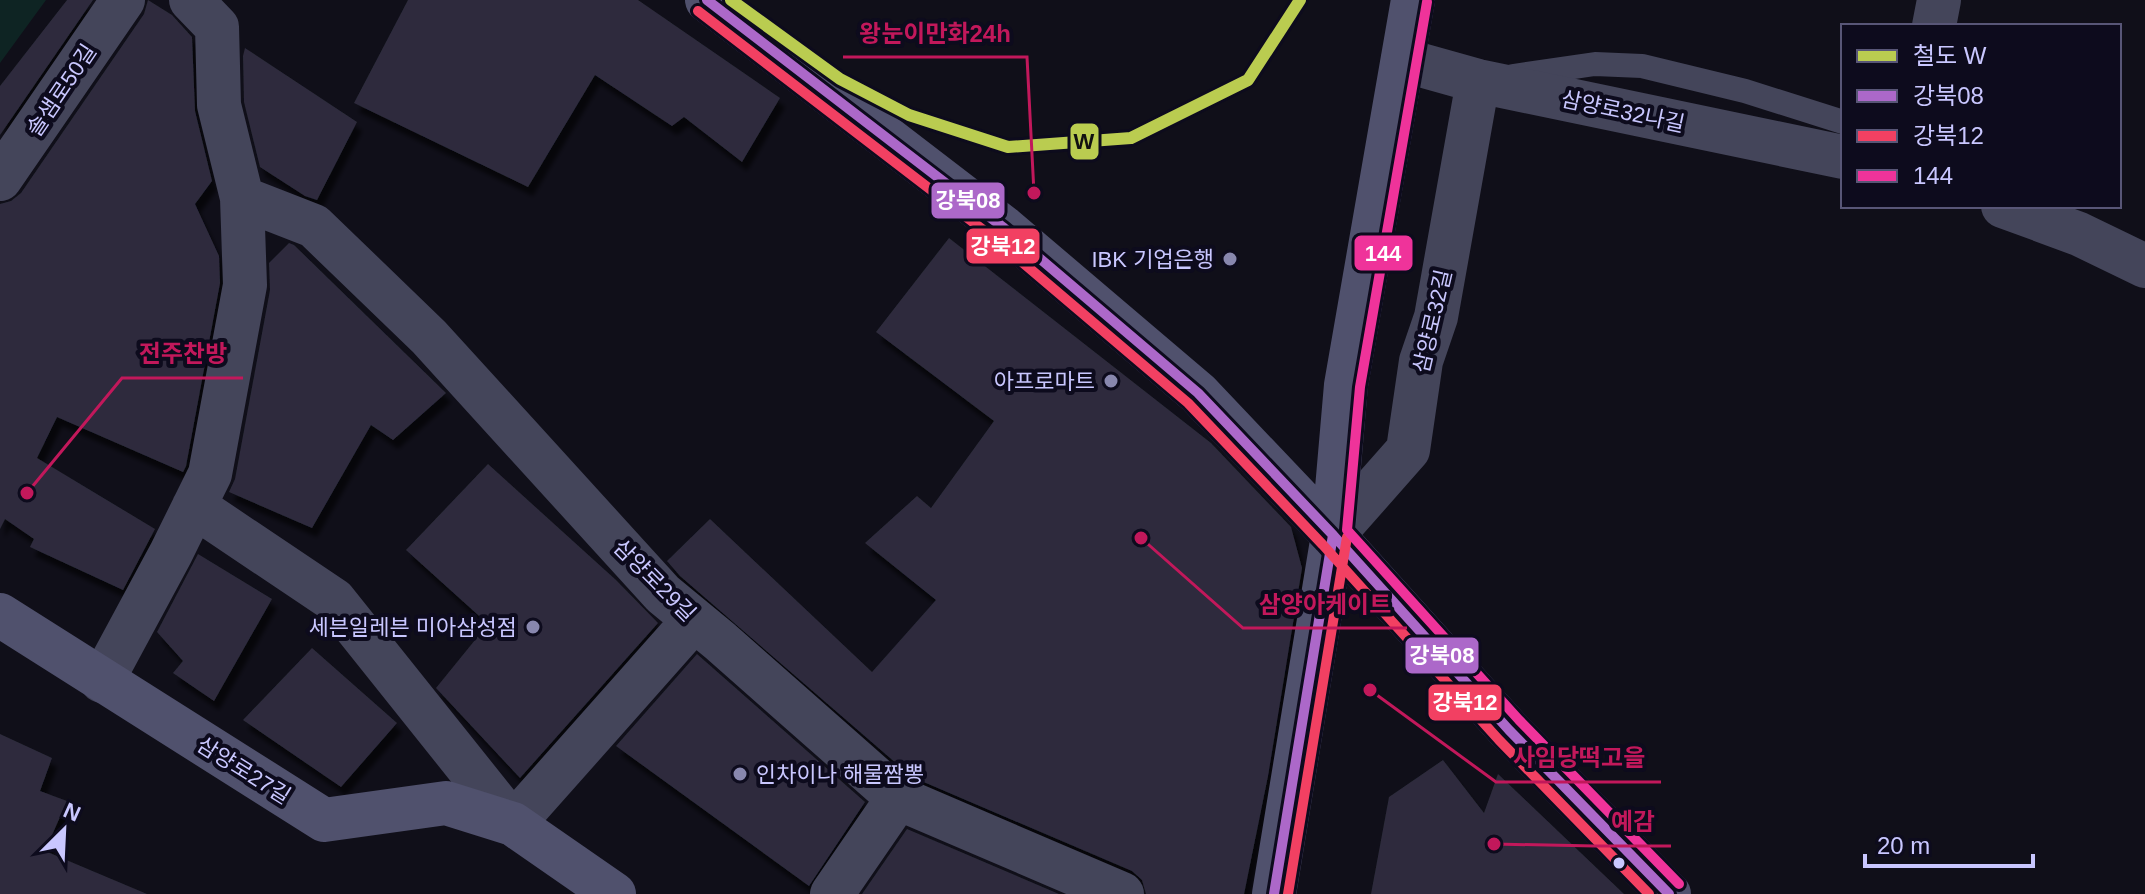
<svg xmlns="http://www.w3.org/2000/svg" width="2145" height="894" viewBox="0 0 2145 894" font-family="Arial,'Noto Sans KR',sans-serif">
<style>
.green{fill:#0e2423}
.building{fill:#2d2c3c;filter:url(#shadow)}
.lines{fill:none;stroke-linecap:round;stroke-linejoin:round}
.lane{stroke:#44455a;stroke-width:24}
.street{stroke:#44455a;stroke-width:44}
.secondary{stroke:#50516d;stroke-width:44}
.bus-1-casing{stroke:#0d0b1d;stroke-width:16}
.bus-2-casing{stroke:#0d0b1d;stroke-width:16}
.bus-3-casing{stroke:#0d0b1d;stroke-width:16}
.bus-1{stroke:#ac68c9;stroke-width:10}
.bus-2{stroke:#f24062;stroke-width:10}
.bus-3{stroke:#ef339a;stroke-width:10}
.rail-1-casing{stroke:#0d0b1d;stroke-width:18}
.rail-1{stroke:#bacc50;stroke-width:12}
.poi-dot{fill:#8887ae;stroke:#0d0b1d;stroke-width:3}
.bus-dot{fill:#c9c7ff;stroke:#0d0b1d;stroke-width:3}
.labels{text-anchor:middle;stroke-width:8;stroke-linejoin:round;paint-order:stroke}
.street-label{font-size:22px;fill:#c9c7ff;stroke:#0d0b1d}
.poi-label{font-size:22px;fill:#c9c7ff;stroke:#0d0b1d;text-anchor:end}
.leader{fill:none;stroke:#c2185b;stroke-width:3}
.callout-dot{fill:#c2185b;stroke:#0d0b1d;stroke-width:3}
.callout-label{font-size:24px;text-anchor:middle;font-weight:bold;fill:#c2185b;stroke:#0d0b1d;stroke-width:8;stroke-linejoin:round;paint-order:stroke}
.line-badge{stroke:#0d0b1d;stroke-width:3}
.badge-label{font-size:22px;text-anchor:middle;font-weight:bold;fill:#fff}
.pale-badge-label{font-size:22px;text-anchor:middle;font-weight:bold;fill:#111}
</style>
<defs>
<filter id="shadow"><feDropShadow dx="5" dy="9" stdDeviation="2" flood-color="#0009"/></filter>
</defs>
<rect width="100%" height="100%" fill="#100f19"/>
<!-- green -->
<path class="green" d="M0 0H46L0 63Z"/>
<!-- building -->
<path class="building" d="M67 0H93L0 135V86Z
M148 0 172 15 192 37 195 111 212 181 195 204 219 256 220 283 186 466 183 472 57 417 37 458 155 529 123 590 30 547 34 539 5 519 0 529V204L11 201 21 193 144 14Z
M408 0H638L780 98 742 162 684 117 672 126 595 75 528 187 354 103Z
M245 48 357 122 317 200 305 196 260 167 244 102 243 56Z
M949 238 1211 443 1291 527 1302 568 1268 776 1244 894H1146L1142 880 1132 871 912 777 680 576 667 561 710 519 872 672 936 600 865 543 917 496 931 508 994 421 876 332Z
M289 243 294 245 446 393 393 440 371 425 312 528 229 492 235 479 270 290 269 263Z
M488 464 616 580 658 623 520 778 436 688 488 624 406 550Z
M198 554 272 599 214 701 173 673 183 661 157 632Z
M312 648 397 723 341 787 243 720Z
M697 654 865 802 809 886 616 746Z
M0 734 52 758 40 791 67 801 45 851 147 894H0Z
M1443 760 1484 813 1498 774 1624 894H1371L1389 797Z
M907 829 1059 894H862Z"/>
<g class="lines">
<!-- lane -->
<path class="lane" d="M1513 76 1595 64 1642 66 1745 91 1843 122"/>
<!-- street -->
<path class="street" d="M191 0 217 27 219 105 242 198 314 226 429 337 663 594 720 641 898 798 1122 894
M1934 26 1939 0
M1403 60 1478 81 1843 157
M0 179 123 0
M2003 206 2079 234 2145 266
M194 506 334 600 513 824 694 620
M1333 535 1408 450 1421 361 1436 317 1478 81
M102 681 171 553 210 474 245 285 242 198
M832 894 898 798"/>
<!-- secondary -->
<path class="secondary" d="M707 0 1004 228 1198 393 1333 535 1509 730 1669 894
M0 615 324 820 446 803 513 824 614 894
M1274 894 1333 535 1346 385 1413 0"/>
<!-- bus-1 casing -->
<g class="bus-1-casing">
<path id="bus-1" d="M707 0 1004 228 1198 393 1333 535 1509 730 1669 894
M1274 894 1333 535"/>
</g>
<!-- bus-2 casing -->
<g class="bus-2-casing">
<path id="bus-2" d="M698 11 995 239 1188 403 1323 545 1499 740 1649 894
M1288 894 1347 537"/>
</g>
<!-- bus-3 casing -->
<g class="bus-3-casing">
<path id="bus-3" d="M1427 2 1360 387 1347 530 1519 720 1679 884"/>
</g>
<!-- bus-1 -->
<use href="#bus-1" class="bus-1"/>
<!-- bus-2 -->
<use href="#bus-2" class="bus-2"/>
<!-- bus-3 -->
<use href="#bus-3" class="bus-3"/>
<!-- rail-1 casing -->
<g class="rail-1-casing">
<path id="rail-1" d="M731 0 840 79 909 115 1008 147 1131 138 1248 80 1300 0"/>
</g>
<!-- rail-1 -->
<use href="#rail-1" class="rail-1"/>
</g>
<!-- markers -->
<g class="poi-dot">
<circle cx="1230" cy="259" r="8"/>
<circle cx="1111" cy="381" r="8"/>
<circle cx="533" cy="627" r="8"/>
<circle cx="740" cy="774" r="8"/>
</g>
<circle class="bus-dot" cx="1619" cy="863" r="7"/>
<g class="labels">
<!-- street labels -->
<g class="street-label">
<text transform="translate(61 90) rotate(-56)" y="8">솔샘로50길</text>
<text transform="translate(1623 111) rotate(12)" y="8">삼양로32나길</text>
<text transform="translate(1432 321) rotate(-77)" y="8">삼양로32길</text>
<text transform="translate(655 580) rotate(45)" y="8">삼양로29길</text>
<text transform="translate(244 770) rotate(32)" y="8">삼양로27길</text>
</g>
<!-- poi labels -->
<g class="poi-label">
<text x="1214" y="267">IBK 기업은행</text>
<text x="1095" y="389">아프로마트</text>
<text x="517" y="635">세븐일레븐 미아삼성점</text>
<text x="756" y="782" text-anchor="start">인차이나 해물짬뽕</text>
</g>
</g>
<!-- callouts -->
<path class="leader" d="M1034 193L1027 57H843M27 493L122 378H243M1141 538L1243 628H1407M1370 690L1496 782H1661M1494 844L1595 846H1671"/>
<g class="callout-dot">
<circle cx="1034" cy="193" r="8"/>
<circle cx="27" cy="493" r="8"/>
<circle cx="1141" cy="538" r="8"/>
<circle cx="1370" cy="690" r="8"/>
<circle cx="1494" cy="844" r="8"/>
</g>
<g class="callout-label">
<text x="935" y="42">왕눈이만화24h</text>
<text x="183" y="362">전주찬방</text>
<text x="1325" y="613">삼양아케이트</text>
<text x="1579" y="766">사임당떡고을</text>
<text x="1633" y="830">예감</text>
</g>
<g class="line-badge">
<rect x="1069" y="122" width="31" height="39" rx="8" fill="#bacc50"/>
<rect x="930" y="181" width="76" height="39" rx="8" fill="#ac68c9"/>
<rect x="965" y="227" width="76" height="38" rx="8" fill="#f24062"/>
<rect x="1353" y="234" width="61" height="38" rx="8" fill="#ef339a"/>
<rect x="1404" y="636" width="76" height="39" rx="8" fill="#ac68c9"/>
<rect x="1427" y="683" width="76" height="39" rx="8" fill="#f24062"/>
</g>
<g class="badge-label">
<text x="968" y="208">강북08</text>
<text x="1003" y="254">강북12</text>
<text x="1383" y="261">144</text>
<text x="1442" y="663">강북08</text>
<text x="1465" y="710">강북12</text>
</g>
<g class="pale-badge-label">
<text x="1084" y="149">W</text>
</g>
<!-- legend -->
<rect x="1841" y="24" width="280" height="184" fill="#0d0b1d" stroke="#585677" stroke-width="2"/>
<rect x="1857" y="50" width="40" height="12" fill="#bacc50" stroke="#585677" stroke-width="2"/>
<text x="1913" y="64" font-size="24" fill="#c9c7ff">철도 W</text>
<rect x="1857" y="90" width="40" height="12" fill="#ac68c9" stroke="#585677" stroke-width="2"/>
<text x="1913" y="104" font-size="24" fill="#c9c7ff">강북08</text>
<rect x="1857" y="130" width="40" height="12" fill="#f24062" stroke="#585677" stroke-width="2"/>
<text x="1913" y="144" font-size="24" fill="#c9c7ff">강북12</text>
<rect x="1857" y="170" width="40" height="12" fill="#ef339a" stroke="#585677" stroke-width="2"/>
<text x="1913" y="184" font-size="24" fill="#c9c7ff">144</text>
<!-- north arrow -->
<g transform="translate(64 830) rotate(24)" stroke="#0d0b1d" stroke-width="6" paint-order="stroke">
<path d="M0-6L14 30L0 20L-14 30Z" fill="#c9c7ff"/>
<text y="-12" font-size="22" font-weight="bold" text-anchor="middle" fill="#c9c7ff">N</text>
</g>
<!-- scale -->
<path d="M1865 854v12h168v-12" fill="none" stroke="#c9c7ff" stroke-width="4"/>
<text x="1877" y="854" font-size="24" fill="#c9c7ff" stroke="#0d0b1d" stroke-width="6" paint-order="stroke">20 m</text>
</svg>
